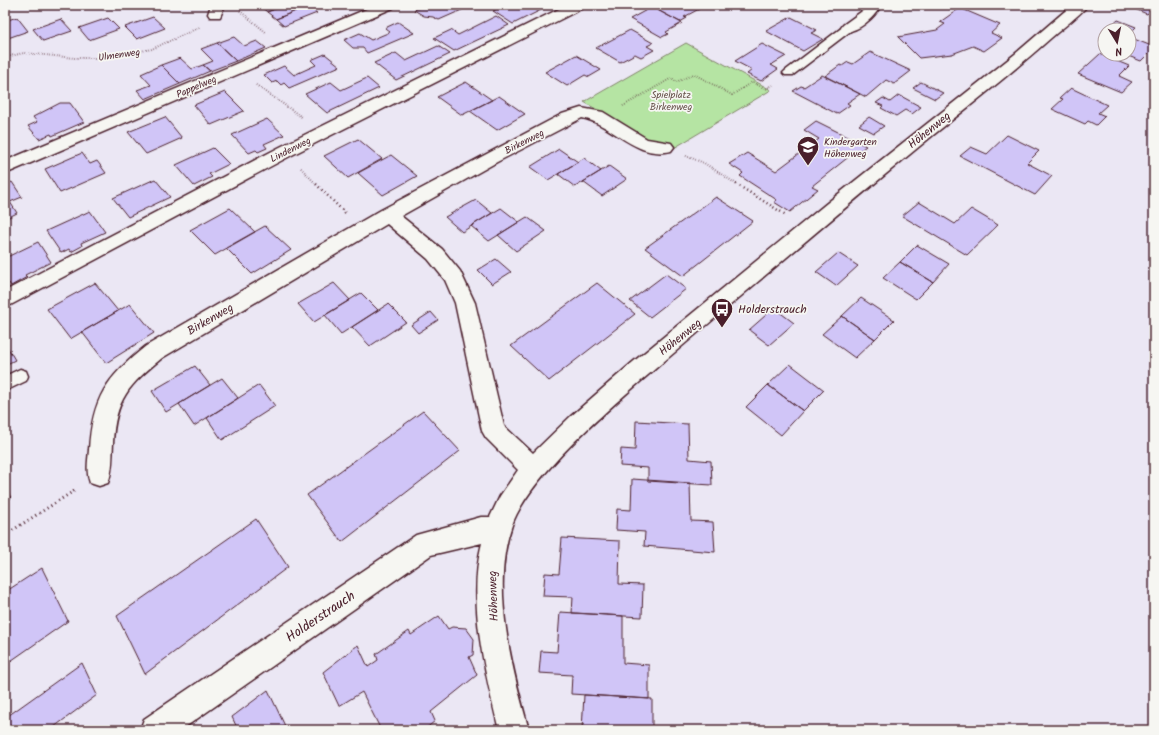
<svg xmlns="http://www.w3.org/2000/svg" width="1159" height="735" viewBox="0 0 1159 735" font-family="Kalam,sans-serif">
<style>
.green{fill:#b5e4a3;stroke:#808267}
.building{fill:#d0c5f7;stroke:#4a1f2b}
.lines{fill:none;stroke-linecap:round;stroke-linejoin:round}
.service-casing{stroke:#4a1f2b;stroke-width:3}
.minor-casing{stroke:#4a1f2b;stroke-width:3}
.path-far2{stroke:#4a1f2b;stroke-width:2;stroke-dasharray:0.5 2;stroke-linecap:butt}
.path-far1{stroke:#4a1f2b;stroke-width:2.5;stroke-dasharray:1 3;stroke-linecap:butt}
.path{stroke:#4a1f2b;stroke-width:3;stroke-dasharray:1 3.5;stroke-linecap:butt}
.service{fill:#f6f6f2;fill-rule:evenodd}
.minor{fill:#f6f6f2;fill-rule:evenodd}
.labels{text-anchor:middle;stroke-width:3.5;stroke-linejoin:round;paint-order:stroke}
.far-street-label{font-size:10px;fill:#4a1f2b;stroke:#f6f6f2}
.far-park-label{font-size:10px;fill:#655049;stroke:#f6f6f2}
.far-poi-label{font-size:10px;fill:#4a1f2b;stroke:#f6f6f2;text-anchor:start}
.street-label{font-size:12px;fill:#4a1f2b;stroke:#f6f6f2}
.poi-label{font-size:12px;fill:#4a1f2b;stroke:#f6f6f2;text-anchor:start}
.near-street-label{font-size:14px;fill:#4a1f2b;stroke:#f6f6f2}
</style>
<rect width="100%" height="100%" fill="#ebe7f4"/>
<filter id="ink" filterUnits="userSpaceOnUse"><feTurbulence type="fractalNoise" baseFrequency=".025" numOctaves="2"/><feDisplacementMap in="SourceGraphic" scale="8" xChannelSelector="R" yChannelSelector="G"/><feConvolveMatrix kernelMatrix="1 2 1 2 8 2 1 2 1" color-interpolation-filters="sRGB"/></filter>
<g filter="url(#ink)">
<!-- green -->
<path class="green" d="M686 43 771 90 674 148 645 138 584 102Z"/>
<!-- building -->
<path class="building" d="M259 5H285L267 12Z
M285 5H306L308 6 276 19 267 12Z
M424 5H433L441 9 450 5H473L439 20 433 17 424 16 414 10Z
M506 5 515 7 519 5H551L513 24 493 11Z
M648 5H691L699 9 684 17 687 18 680 22Z
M1125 5H1154V11L1151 10 1147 14Z
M308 6 317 13 284 26 276 19Z
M652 7 680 22 682 23 666 32 668 34 662 37 630 19Z
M960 8 1000 25 991 33 1002 38 984 51 973 46 952 54 919 58 898 37 937 30 945 24 940 22Z
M496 16 509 25 454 51 434 38 451 30 458 35Z
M17 17 28 31 5 39V21Z
M153 17 165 28 137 39 125 27Z
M791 17 817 30 811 33 823 39 803 51 766 31Z
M108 18 119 29 89 40 79 28Z
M61 19 72 31 43 41 33 29Z
M1118 20 1136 27 1129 34V30H1119L1110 27Z
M398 22 414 33 367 53 363 48H353L344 40 360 33 371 40 390 32 385 28Z
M630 30 653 43 647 46 654 50 641 57 635 54 620 62 596 48Z
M234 37 244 46 257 41 266 48 236 61 217 43Z
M1129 37 1154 47V48L1141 61 1123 54H1129Z
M217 43 236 61 210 71 203 65 213 61 201 49Z
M762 44 786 56 771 65 778 69 761 81 747 74 752 70 735 61Z
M438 46 450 54 396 80 374 63 396 53 406 61Z
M870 52 911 71 894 84 886 80 866 97 825 76 840 65 842 66 848 62 853 64Z
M325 54 340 66 289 88 284 83 281 85 277 81 272 83 264 75 284 66 294 75 316 65 311 60Z
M1100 54 1129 66 1119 76 1132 82 1121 92 1078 74Z
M576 55 601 70 589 77 585 75 567 86 545 72Z
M180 58 192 69 203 65 210 71 180 84 161 65Z
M161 65 180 84 145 99 137 90 151 85 141 74Z
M822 75 860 94 847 103 850 105 837 114 793 91 801 86 804 87Z
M367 78 379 88 327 113 305 94 331 82 341 90Z
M466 82 492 100 462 115 437 97Z
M921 82 943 93 935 99 913 88Z
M1071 88 1107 105 1098 113 1105 116 1096 125 1088 121 1085 124 1052 109 1063 99 1060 98Z
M225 92 244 111 211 125 194 105Z
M899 95 921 107 912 114 905 110 896 116 881 108 883 106 876 103 883 98 890 102Z
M499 96 525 114 497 130 470 111Z
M60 103H70L84 122 52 136 51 134 39 139 28 126 37 122 33 117Z
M165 117 182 138 146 154 128 132Z
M869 117 884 126 874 133 859 125Z
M267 119 284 135 264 144 267 148 258 152 256 150 249 153 232 135Z
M816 121 866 146 853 156 851 155 812 186 818 189 790 212 774 202 777 200 740 176 743 173 729 164 747 153 776 171 819 139 804 130Z
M1007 135 1039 151 1027 163 1052 176 1035 195 960 156 971 147 987 154Z
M358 139 382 159 348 178 324 156Z
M213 148 229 164 209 174 212 177 194 186 176 165Z
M559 149 578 162 548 180 530 167Z
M82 153 90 164 97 161 106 173 60 193 45 169Z
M391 155 417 176 383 195 358 173Z
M584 158 601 171 575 187 558 174Z
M609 166 627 179 602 196 583 182Z
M155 179 170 197 128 217 113 198Z
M12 182 22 197 10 202 17 213 5 219V185Z
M716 197 753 221 683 276 645 248Z
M476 200 492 213 462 232 445 217Z
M919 202 955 224 971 209 998 225 967 255 902 216Z
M230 208 255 232 215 255 190 230Z
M501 208 519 222 489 241 471 226Z
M90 211 105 232 81 243 82 246 71 252 69 249 61 253 46 231Z
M527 217 546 231 516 251 498 235Z
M265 226 291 250 252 274 226 248Z
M38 242 51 262 25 275 27 277 11 286 9 283 5 285V258Z
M917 245 949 264 933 282 900 262Z
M838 253 858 266 836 286 816 272Z
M496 259 511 272 492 284 478 270Z
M900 262 933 282 916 299 883 278Z
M666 274 686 289 650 317 630 301Z
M95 283 118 311 70 339 47 309Z
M334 283 350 300 314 322 298 304Z
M597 283 635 314 549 381 511 346Z
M361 293 378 310 341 334 325 315Z
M861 298 894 320 875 339 842 316Z
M130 304 154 333 106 363 82 332Z
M388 304 406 322 370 346 352 327Z
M774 308 794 323 769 345 749 330Z
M431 312 438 320 418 333 411 325Z
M842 316 875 339 855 358 822 334Z
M5 343 15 360 5 365Z
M790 364 824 390 803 411 768 385Z
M195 366 210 385 166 412 152 391Z
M222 378 238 398 194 426 179 404Z
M259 385 275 406 222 440 207 418Z
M768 385 803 411 781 435 746 407Z
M423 411 460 451 342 542 307 495Z
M636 421 688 424 689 459 711 461 712 485 648 481V468L620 466 621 449 635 450Z
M632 479 690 483 691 521 713 522 715 552 644 546 645 532 616 530 617 509 631 510Z
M5 486 11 498 5 501Z
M256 519 288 567 145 674 117 616Z
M562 538 620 541 619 584 643 585 642 617 572 613 573 597 543 596 545 573 559 574Z
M42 568 68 621 5 665V592Z
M560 612 623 616V663L649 665V699L571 694 572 675 539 673 541 651 557 652Z
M439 616 448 629 452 627 466 628 474 639 473 655 469 657 477 675 431 712 435 721 424 730H381L362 692 339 706 323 672 358 645 368 667 378 660 376 654 409 631 411 635Z
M82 663 97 695 50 730H5V718Z
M268 690 285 726 280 730H238L232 717Z
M584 695 652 699V730H582Z"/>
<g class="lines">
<!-- service casing -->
<g class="service-casing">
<path id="service" d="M848 25 853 28 852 30 793 75H785L783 73 785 71 844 26Z
M20 369 26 371 28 376 26 381 5 391V376Z"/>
</g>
<!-- minor casing -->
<g class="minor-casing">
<path id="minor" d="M211 5H225L220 17H210L208 14Z
M376 5H395L393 8 5 174V161Z
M567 5H585L583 8 292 155 5 308V291L280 147Z
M867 5H881C875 17 857 34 843 31L841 28 843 25 865 9Z
M1072 5H1088C1078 17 1063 27 1051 38 1013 72 972 104 932 136 839 212 747 291 655 369 614 404 530 475 512 525 490 586 512 669 529 730H499C485 673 467 600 482 543L431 555 181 730H140L144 719 416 535 481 517H490L500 496 518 470 486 438 482 431 455 303 445 280 428 259 387 224 162 358C129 385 115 399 113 443 112 457 113 470 108 483L99 486 90 483C86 472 88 461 89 450 92 398 107 377 146 346L381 210 562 114 581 108 603 112 647 139 671 143 674 147 671 151C636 160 613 124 582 118L497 162 401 216 442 249 460 271 475 303 504 426 533 453 570 417 633 362 827 203 1015 54Z"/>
</g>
<!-- path-far2 -->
<path class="path-far2" d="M240 11 267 33
M5 57 24 53 74 58H104L152 49 200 27
M256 85 303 118
M623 106 672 78 676 82 694 74 732 95 752 82 766 89 773 85
M686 156 704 163 738 185
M301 168 317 185"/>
<!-- path-far1 -->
<path class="path-far1" d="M316 184 345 213
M736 184 786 215"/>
<!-- path -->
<path class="path" d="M5 535 77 489"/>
<!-- service -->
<use href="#service" class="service"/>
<!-- minor -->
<use href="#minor" class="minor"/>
</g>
</g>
<!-- icons -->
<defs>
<g id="school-pin" transform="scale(1.15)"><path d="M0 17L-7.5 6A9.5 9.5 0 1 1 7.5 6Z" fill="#4a1f2b" stroke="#f6f6f2"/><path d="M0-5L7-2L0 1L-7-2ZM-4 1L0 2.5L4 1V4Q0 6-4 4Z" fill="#fff"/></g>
<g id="bus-pin" transform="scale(1.15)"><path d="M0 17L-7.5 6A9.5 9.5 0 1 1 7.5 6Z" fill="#4a1f2b" stroke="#f6f6f2"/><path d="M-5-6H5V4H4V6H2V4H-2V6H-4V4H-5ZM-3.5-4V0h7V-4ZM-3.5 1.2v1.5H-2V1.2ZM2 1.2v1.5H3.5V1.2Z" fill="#fff"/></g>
</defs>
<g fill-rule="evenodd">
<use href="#school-pin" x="808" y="147"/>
<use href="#bus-pin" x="722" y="309"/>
</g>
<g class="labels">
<!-- far-street labels -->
<g class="far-street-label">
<text transform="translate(119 54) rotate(-8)" y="4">Ulmenweg</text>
<text transform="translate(196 86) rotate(-23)" y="4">Pappelweg</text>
<text transform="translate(524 141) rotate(-27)" y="4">Birkenweg</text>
<text transform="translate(290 149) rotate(-27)" y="4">Lindenweg</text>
</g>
<!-- far-park labels -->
<g class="far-park-label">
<text x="671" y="98">Spielplatz<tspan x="671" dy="12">Birkenweg</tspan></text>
</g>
<!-- far-poi labels -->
<g class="far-poi-label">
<text x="824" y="145">Kindergarten<tspan x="824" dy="12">Höhenweg</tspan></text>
</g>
<!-- street labels -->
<g class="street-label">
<text transform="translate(929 130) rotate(-39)" y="4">Höhenweg</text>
<text transform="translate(210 319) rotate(-30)" y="4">Birkenweg</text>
<text transform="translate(680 337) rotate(-39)" y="4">Höhenweg</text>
<text transform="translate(493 596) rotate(-92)" y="4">Höhenweg</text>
</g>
<!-- poi labels -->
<g class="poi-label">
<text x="738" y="313">Holderstrauch</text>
</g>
<!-- near-street labels -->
<g class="near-street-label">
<text transform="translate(320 616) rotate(-34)" y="5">Holderstrauch</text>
</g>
</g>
<!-- margin -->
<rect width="1159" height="735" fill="none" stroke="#f6f6f2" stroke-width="20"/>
<rect x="10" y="10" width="1139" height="715" fill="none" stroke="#4a1f2b" stroke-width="1.5" filter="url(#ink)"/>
<!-- north arrow -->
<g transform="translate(1117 42) rotate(170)"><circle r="19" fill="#f6f6f2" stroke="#b1a0a2"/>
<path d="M0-3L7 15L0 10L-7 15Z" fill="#4a1f2b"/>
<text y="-6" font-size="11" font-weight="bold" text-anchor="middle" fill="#4a1f2b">N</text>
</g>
</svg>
